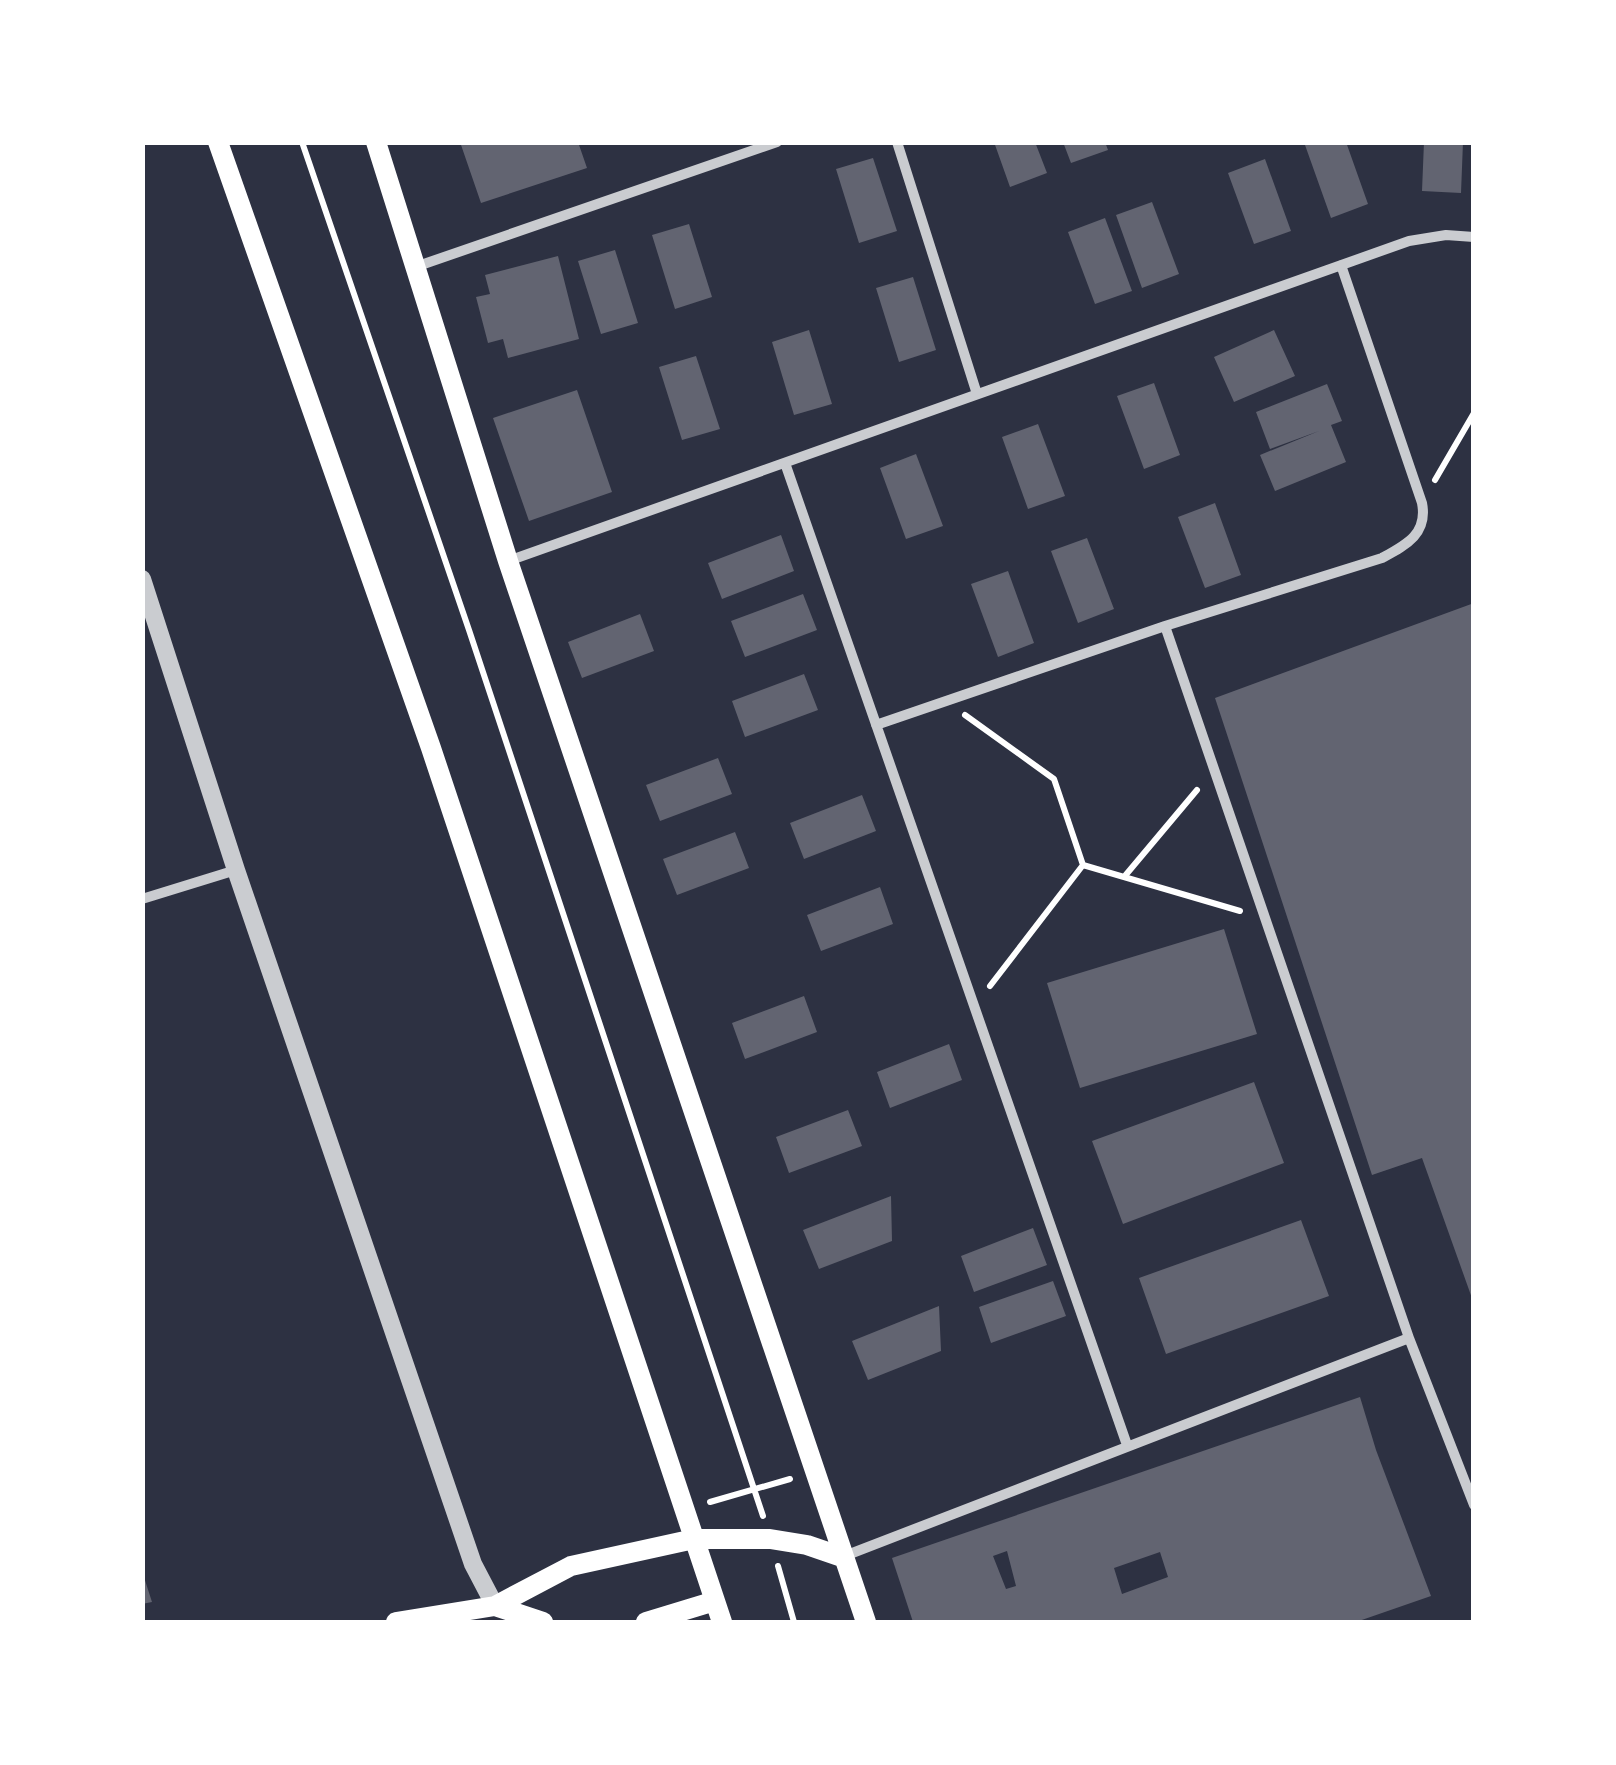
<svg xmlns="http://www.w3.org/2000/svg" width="1616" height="1765" viewBox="0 0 1616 1765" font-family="'Source Serif 4',serif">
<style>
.building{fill:#626471;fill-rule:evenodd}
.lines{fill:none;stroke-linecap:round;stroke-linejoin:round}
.path{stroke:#fff;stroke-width:6}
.minor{stroke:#caccd0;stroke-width:10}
.tertiary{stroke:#caccd0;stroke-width:18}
.secondary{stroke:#fff;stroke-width:20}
</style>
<rect width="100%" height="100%" fill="#2d3142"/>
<!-- building -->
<path class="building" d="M460 142H578L587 168 481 203Z
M994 142H1035L1047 173 1010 187Z
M1063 142H1105L1108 150 1071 163Z
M1312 142H1346L1368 204 1331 218 1305 145Z
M1424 142H1463L1461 193 1422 191Z
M873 158 897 231 859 243 836 169Z
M1265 159 1291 231 1254 244 1228 173Z
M1152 202 1179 274 1142 288 1116 215Z
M1105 218 1132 291 1095 304 1068 232Z
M689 224 712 297 675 309 652 235Z
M615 250 638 323 601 334 578 261Z
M558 256 579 339 508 358 503 339 488 343 476 297 490 294 485 275Z
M913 277 936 350 899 362 876 288Z
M809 330 832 404 794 415 772 342Z
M1274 330 1295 376 1234 402 1214 357Z
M696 356 720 429 682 440 659 367Z
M1154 383 1180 455 1144 469 1117 396Z
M1327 384 1342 421 1331 425 1346 462 1275 491 1260 455 1319 431 1270 449 1256 412Z
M577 390 612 492 529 521 493 418Z
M1038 424 1065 496 1028 509 1002 437Z
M916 454 943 526 906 539 880 468Z
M1215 503 1241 575 1205 588 1178 517Z
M781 535 794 571 722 599 708 563Z
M1087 538 1114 609 1078 623 1051 551Z
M1008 571 1034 643 998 657 971 584Z
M803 594 817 630 745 657 731 621Z
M1474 603V1301H1473L1422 1158 1372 1175 1215 698Z
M640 614 654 651 582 678 568 642Z
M804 674 818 710 745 737 732 701Z
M718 758 732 794 660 821 646 785Z
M862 795 876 831 804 859 790 823Z
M735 832 749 868 677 895 663 859Z
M880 887 893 924 821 951 807 915Z
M1224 929 1257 1034 1080 1088 1047 983Z
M804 996 817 1032 745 1059 732 1023Z
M949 1044 962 1080 890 1108 877 1072Z
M1254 1082 1284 1163 1123 1224 1092 1141Z
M848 1110 862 1146 789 1173 776 1137Z
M891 1196 892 1241 819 1269 803 1230Z
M1301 1220 1329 1296 1166 1354 1139 1278Z
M1033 1228 1047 1265 974 1292 961 1256Z
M1053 1281 1066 1316 991 1343 979 1307Z
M939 1306 941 1351 868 1380 852 1341Z
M1360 1397 1376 1450 1431 1596 1356 1622H913L892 1558ZM1007 1551 1016 1586 1006 1589 993 1556ZM1160 1552 1168 1577 1122 1594 1114 1568Z
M142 1571 152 1602 142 1604Z"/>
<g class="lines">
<!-- path -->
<path class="path" d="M302 142 469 630 763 1516
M1435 480 1474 413
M965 715 1054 779 1083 865 990 986
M1083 865 1240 911
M1124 877 1197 790
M710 1502 790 1479
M778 1566 794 1622"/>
<!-- minor -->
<path class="minor" d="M897 142 977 394
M418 266 777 142
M785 463 1127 1445
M508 561 1409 241 1446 235 1474 237
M1165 626 1409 1338 1474 1505
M876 725 1165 626 1382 558C1406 545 1428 534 1422 503L1341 265
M142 899 236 870
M842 1557 1409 1338"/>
<!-- tertiary -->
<path class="tertiary" d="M142 579 236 870 473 1564 495 1606"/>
<!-- secondary -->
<path class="secondary" d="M218 142 431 748 722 1622
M376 142 508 561 866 1622
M495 1606 543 1622
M396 1622 495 1606 571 1566 694 1539H770L807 1545 842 1557
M646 1622 715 1601"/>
</g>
<!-- border -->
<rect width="1616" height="1765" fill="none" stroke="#ffffff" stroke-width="290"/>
</svg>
